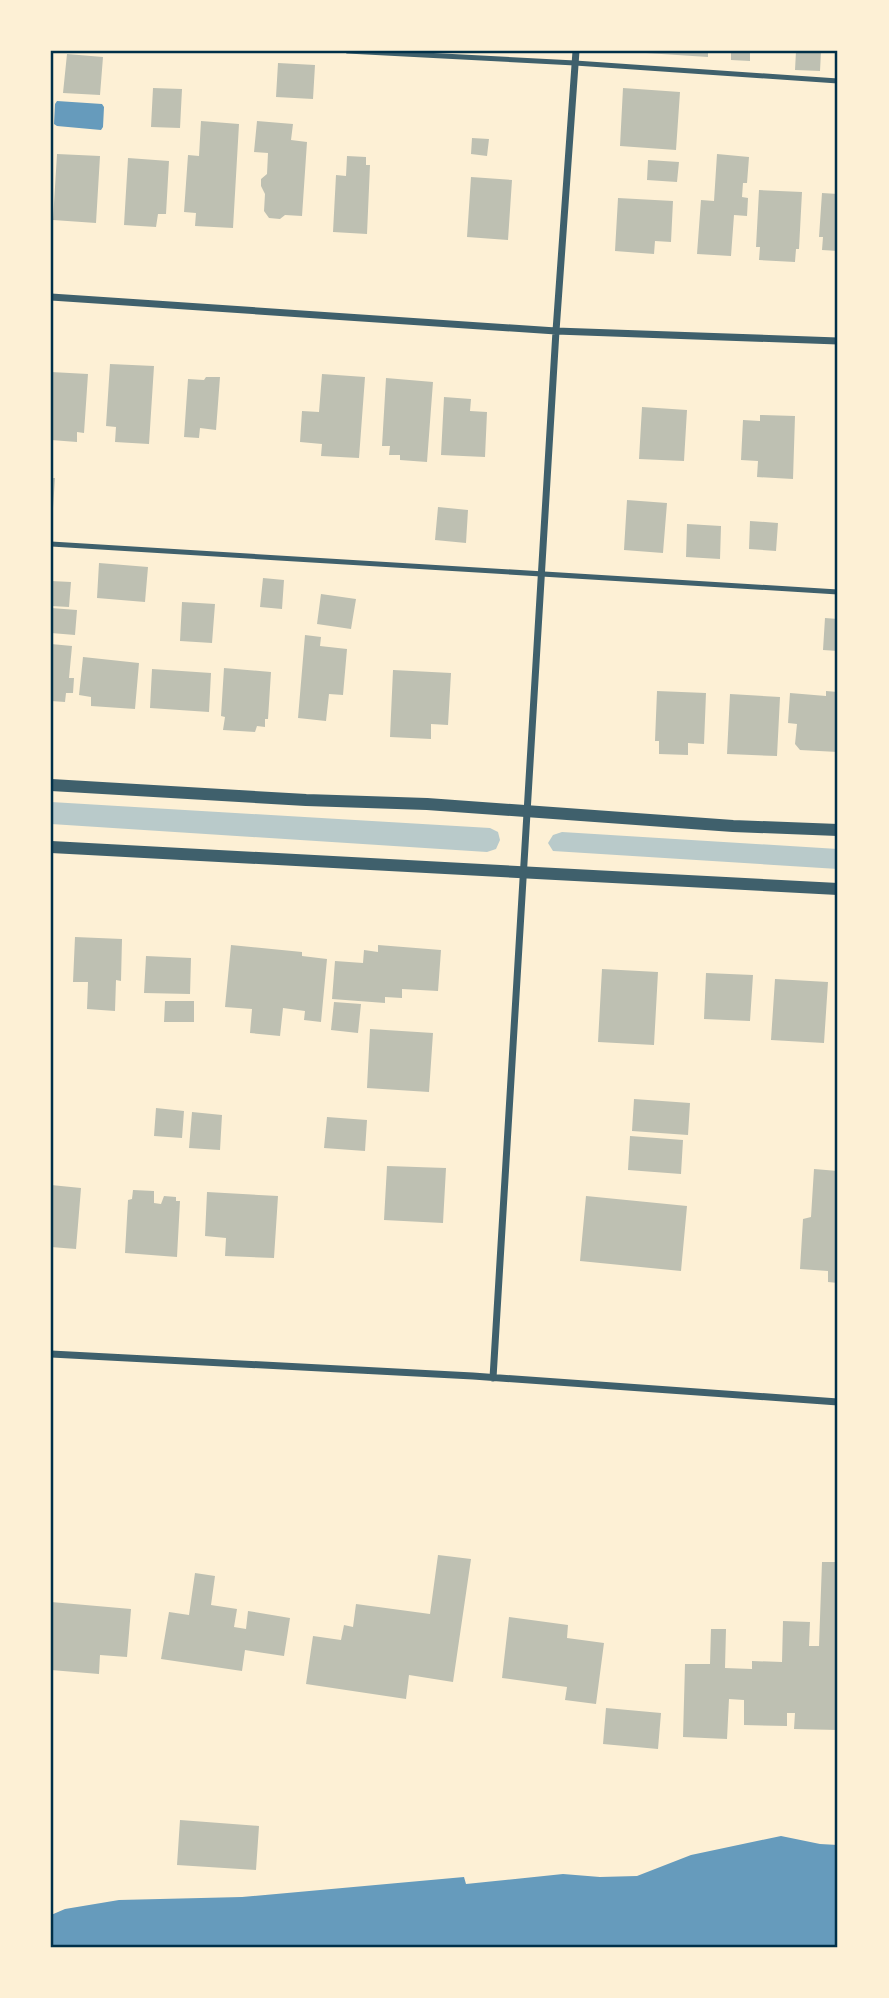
<svg xmlns="http://www.w3.org/2000/svg" width="889" height="1998" viewBox="0 0 889 1998" font-family="'IBM Plex Sans',sans-serif">
<style>
.green{fill:#b9caca}
.water{fill:#669bbc}
.building{fill:#bec0b2}
.lines{fill:none;stroke-linecap:round;stroke-linejoin:round}
.service{stroke:#3f606c;stroke-width:5}
.minor{stroke:#3f606c;stroke-width:7}
.tertiary{stroke:#3f606c;stroke-width:12}
.neatline{fill:none;stroke:#003049;stroke-width:2.5}
</style>
<rect width="100%" height="100%" fill="#fdf0d5"/>
<!-- green -->
<path class="green" d="M51 802 490 828 498 832 500 840 496 849 487 852 51 824Z
M562 832 838 849V869L553 851 548 843 553 835Z"/>
<!-- water -->
<path class="water" d="M57 101 102 104 104 107 103 127 101 130 57 126 54 124 55 104Z
M781 1836 820 1844 838 1845V1947H51V1915L65 1909 119 1900 242 1897 464 1877 466 1884 563 1874 600 1877 637 1876 691 1855Z"/>
<!-- building -->
<path class="building" d="M646 51H708V57L646 53Z
M731 51H750V61L731 60Z
M796 51H821L820 71 795 70Z
M67 54 103 57 100 95 63 93Z
M278 63 315 65 313 99 276 97Z
M153 88 182 89 180 128 151 127Z
M623 88 680 92 676 150 620 146Z
M201 121 239 124 233 228 195 226 196 213 184 212 188 155 199 156Z
M257 121 293 124 291 140 307 142 302 216 285 215 280 219 269 218 264 211 265 194 261 186V179L267 174 268 153 254 152Z
M472 138 489 139 487 156 471 154Z
M57 154 100 156 96 223 53 220Z
M717 154 749 157 747 183H743L742 197 748 198 747 216 734 215 731 256 697 254 701 200 714 201Z
M347 156 366 157V165H370L367 234 333 232 336 175 346 176Z
M128 158 169 161 166 214H158L156 227 124 225Z
M648 160 679 162 677 182 647 180Z
M471 177 512 180 508 240 467 237Z
M759 190 802 192 799 249H796L795 262 759 260 760 247H756Z
M822 193 838 194V251L822 250 823 237H819Z
M618 198 673 201 671 242 655 241 654 254 615 251Z
M110 364 154 366 149 444 115 442 116 427 106 426Z
M51 372 88 374 84 433 77 432V442L51 440Z
M322 374 365 377 359 458 321 456 322 444 300 442 302 411 319 412Z
M206 377H220L216 430 200 428 199 438 184 437 188 379 204 380Z
M386 378 433 382 427 462 400 460V455H389L390 446H382Z
M444 397 471 399 470 411 487 412 485 457 441 455Z
M642 407 687 410 684 461 639 459Z
M760 415 795 416 793 479 757 477 758 461 741 460 743 420 760 421Z
M51 478H55L53 508H51Z
M627 500 667 503 663 553 624 550Z
M438 507 468 510 466 543 435 540Z
M750 521 778 523 776 551 749 549Z
M687 524 721 526 720 559 686 557Z
M99 563 148 567 145 602 97 598Z
M263 578 284 580 282 609 260 607Z
M51 581 71 582 69 607 51 606Z
M321 594 356 599 351 629 317 624Z
M182 602 215 604 212 643 180 641Z
M51 608 77 610 75 635 51 633Z
M825 618 838 619V651L823 650Z
M305 635 321 637 320 646 347 649 343 695 329 694 326 721 298 718Z
M51 644 72 646 69 678H74L73 693H66L65 702 51 701Z
M83 657 139 663 135 709 91 706V697L79 695Z
M224 668 271 672 268 719H265V727L257 726 255 732 223 730 225 717 221 716Z
M152 669 211 673 209 712 150 708Z
M393 670 451 673 448 725 431 724V739L390 737Z
M657 691 706 693 704 744 688 743V755L659 754V741H655Z
M826 691 838 692V752L800 750 795 744 797 724 788 723 790 693 826 696Z
M730 694 780 697 777 756 727 754Z
M75 937 122 939 121 981 116 980 115 1011 87 1009 88 982H73Z
M231 945 302 952V956L327 959 321 1022 304 1020 305 1011 283 1008 280 1036 250 1033 252 1009 225 1007Z
M378 945 441 950 438 991 402 989V998L385 997V1003L332 999 335 961 363 963 364 950 378 952Z
M146 956 191 958 190 994 144 993Z
M602 969 658 972 654 1045 598 1042Z
M706 973 753 975 750 1021 704 1019Z
M775 979 828 982 824 1043 771 1040Z
M165 1001H194V1022H164Z
M334 1002 361 1004 358 1033 331 1030Z
M370 1029 433 1033 429 1092 367 1088Z
M634 1099 690 1103 688 1135 632 1131Z
M156 1108 184 1111 182 1138 154 1136Z
M192 1112 222 1115 220 1150 189 1148Z
M327 1117 367 1120 365 1151 324 1148Z
M630 1136 683 1140 681 1174 628 1170Z
M387 1166 446 1168 443 1223 384 1220Z
M814 1169 838 1171V1283L828 1282V1271L800 1269 803 1219 811 1217Z
M51 1185 81 1188 76 1249 51 1247Z
M133 1190 154 1191V1203L161 1204 164 1196 176 1197V1201H180L177 1257 125 1253 128 1200 132 1199Z
M207 1192 278 1196 274 1258 225 1256 226 1238 205 1236Z
M586 1196 687 1206 681 1271 580 1261Z
M438 1555 471 1559 453 1682 409 1675 406 1699 306 1684 313 1636 341 1640 344 1625 353 1627 356 1604 430 1614Z
M822 1562H838V1730L794 1729 795 1713H787V1726L744 1725V1700L729 1699 727 1739 683 1737 685 1664H710L711 1629H726L725 1668 752 1669V1661L782 1662 783 1621 810 1622 809 1646H819Z
M195 1573 215 1576 211 1605 237 1609 234 1627 246 1629 248 1611 290 1618 284 1656 245 1650 242 1671 161 1659 169 1612 189 1615Z
M51 1602 131 1609 127 1657 100 1655 99 1674 51 1670Z
M509 1617 568 1625 567 1638 604 1643 596 1704 565 1700 567 1687 502 1678Z
M606 1708 661 1713 658 1749 603 1744Z
M180 1820 259 1826 256 1870 177 1865Z"/>
<g class="lines">
<!-- service -->
<path class="service" d="M347 51 575 63 838 81
M51 544 838 592"/>
<!-- minor -->
<path class="minor" d="M51 297 556 331 838 341
M51 1354 473 1376 838 1402
M493 1378 556 331 576 51"/>
<!-- tertiary -->
<path class="tertiary" d="M51 785 306 800 427 804 733 826 838 830
M51 847 838 889"/>
</g>
<!-- border -->
<rect width="889" height="1998" fill="none" stroke="#fdf0d5" stroke-width="105"/>
<rect x="52" y="52" width="784" height="1894" class="neatline"/>
</svg>
